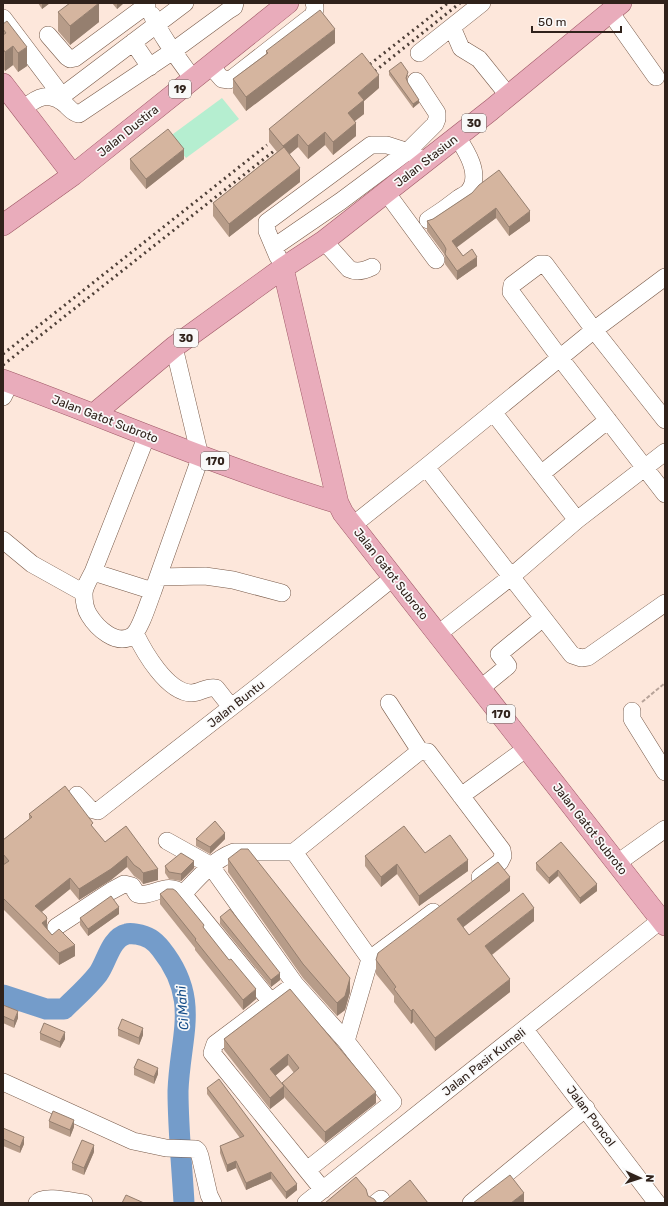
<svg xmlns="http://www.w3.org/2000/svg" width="668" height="1206" viewBox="0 0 668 1206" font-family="Rubik,sans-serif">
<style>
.green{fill:#b5eed0}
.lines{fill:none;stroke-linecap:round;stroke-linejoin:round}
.river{stroke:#749cca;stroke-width:21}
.minor-casing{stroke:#785a49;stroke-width:18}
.major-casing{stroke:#9f5866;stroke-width:22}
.path{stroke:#b7a399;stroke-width:2;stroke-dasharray:4 2;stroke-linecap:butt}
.minor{stroke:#fff;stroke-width:17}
.major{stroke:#e9acbb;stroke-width:21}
.rail{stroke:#4e3f37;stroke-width:3;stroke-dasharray:2 4;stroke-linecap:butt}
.wall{fill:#b79c89;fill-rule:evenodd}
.shaded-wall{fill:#957f6f}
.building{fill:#d5b59f;stroke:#957f6f}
.labels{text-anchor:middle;stroke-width:3.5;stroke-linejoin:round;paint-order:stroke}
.shield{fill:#f9f9f9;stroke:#6c625e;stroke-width:1}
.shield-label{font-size:11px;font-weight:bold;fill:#30221b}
.street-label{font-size:12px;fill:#30221b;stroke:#f9f9f9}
.water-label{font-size:13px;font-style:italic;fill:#164e89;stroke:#f9f9f9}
</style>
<rect width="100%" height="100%" fill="#fde7db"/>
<!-- green -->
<path class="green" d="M222 98 239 119 186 158 169 137Z"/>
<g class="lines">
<!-- river -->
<path class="river" d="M3 995 46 1009H64C75 998 88 987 98 974 107 962 110 938 127 934 130 933 133 934 136 934 148 936 154 940 161 949 201 999 180 1035 178 1091 178 1128 182 1166 184 1203"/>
<!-- minor casing -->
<g class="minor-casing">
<path id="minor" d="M610 12 656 77
M152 15C162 38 178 58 193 79
M3 18 62 96
M452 27 461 48 479 59 508 95
M48 35 67 57 70 59 75 58 147 5
M133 42 150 67
M419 53 482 3
M210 65 222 79 229 80 234 77 312 16C315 12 316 8 314 3
M58 99 185 3
M23 109C38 96 49 91 66 105 70 109 73 113 79 114L173 51 229 10 234 7 235 3
M386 192 436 260
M428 220C439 213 449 206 459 198 462 196 467 194 469 191 482 175 466 150 457 137
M324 241 349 269C357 273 364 271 372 267
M274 247 341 201 408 151 435 124 437 119V113L416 81
M278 257 267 231V222L371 145H387L415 154
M3 397 10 383
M493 412 577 520
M665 420 594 330 545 264H540L512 285 511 292 560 358 665 494
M426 467 572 655 581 658 588 657 665 603
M541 474 608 420
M353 525 426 467 594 330 665 277
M3 540 32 564 84 593
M93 572 147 435
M158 577 205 576 233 580 282 593
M153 591C149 601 140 631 132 636 116 646 97 628 89 615 85 609 84 601 84 594 84 587 90 578 93 572L153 591 197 467 200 456 174 347
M135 633C144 652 167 692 191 693 200 693 207 686 216 688L231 707
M438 634 512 576 577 520 665 452
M481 688 508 666 499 654 543 618
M389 703 420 751
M632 711V719L665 772
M77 795 90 809 98 811 261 684 394 577
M461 796 527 748
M167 841 210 865 295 984 346 1041 393 1102 307 1170
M294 852 370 959
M616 864 665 829
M183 894 271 1002
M56 927 111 891 124 884 132 886 137 894C153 898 166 880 183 894 199 877 213 860 234 852H294L420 751 428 752 502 850 503 856 500 862 480 877
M295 984 215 1044 212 1053 323 1190
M525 1030 657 1203
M346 1041 370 959 433 912
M3 1082 133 1141 166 1148 196 1149 198 1151 200 1156 209 1195 213 1203
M37 1203C43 1194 74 1202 84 1203
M306 1203 661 920
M376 1203 381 1199
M471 1203 586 1108"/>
</g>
<!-- major casing -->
<g class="major-casing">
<path id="major" d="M3 84 73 175
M3 225 73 175 288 3
M283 268 338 503 343 513 665 925
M3 380C115 421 224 469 338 503
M94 414 174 347 283 268 324 241 491 110 621 3"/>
</g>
<!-- path -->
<path class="path" d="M642 702 665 683"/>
<!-- minor -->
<use href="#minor" class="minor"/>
<!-- major -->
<use href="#major" class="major"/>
<!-- rail -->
<path class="rail" d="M365 68 448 3
M370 75 460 3
M3 354 267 145
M3 365 274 151"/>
</g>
<!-- wall -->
<path class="wall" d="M38 3H50L42 9Z
M112 3H124L117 9Z
M58 12 99 22 70 45 58 31Z
M3 24 27 66 18 72 13 65 5 71 3 68Z
M335 43 246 111 233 93V79L266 54V51Z
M389 71 408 75 407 80 408 83 419 103 413 108 389 75Z
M379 88 364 101V114L355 121 356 136 333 155 325 145 308 159 298 147 289 154 300 182 229 237 213 216V203L277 152 269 142V129Z
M130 159H184L146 189 130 169Z
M472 193 530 221 509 236 496 218 456 247 463 256 477 266 457 280 445 264V257L444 254 427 231V221L433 219Z
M29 814 93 828 105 842 126 826 158 880 143 884 140 880 134 876 127 867 111 880 79 900 70 889 42 912 47 929 52 935 75 956 59 965 3 909V840L29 819Z
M196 839H225L210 854 196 846Z
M561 842 597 891 580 904 558 876 549 884 536 870V863Z
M425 853 468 871 419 906 397 874 381 887 365 866V856Z
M228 859 350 992 345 1010 337 1016 303 978 228 872Z
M165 866 194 868 181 881 169 879 165 873Z
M510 891 463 927 469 935 534 921 492 955 510 992 435 1051 413 1022 411 1024 394 1002V996L376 974V960Z
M160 894 204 929 229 960 256 999 243 1010 195 950V948L160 904Z
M119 914 88 936 80 925V918Z
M220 917 280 980 271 987 220 924Z
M290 989 376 1103 325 1143 284 1097V1098L270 1109 224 1050V1039ZM288 1065 294 1073 282 1084 275 1076Z
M3 1005 18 1018 14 1028 3 1023Z
M118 1029 143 1035 139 1045 118 1036Z
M40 1033 65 1039 60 1048 40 1040Z
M134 1068 158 1074 154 1084 134 1075Z
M207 1088 297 1190 286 1199 271 1179 246 1190 236 1168 227 1172 220 1153V1146L240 1138 207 1094Z
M49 1121 74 1127 70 1137 49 1128Z
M3 1129 24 1144 20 1153 3 1146Z
M94 1152 84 1175 72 1170V1163Z"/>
<!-- shaded-wall -->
<path class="shaded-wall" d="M42 3H50L42 9Z
M99 3V22L70 45V26Z
M117 3H124L117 9Z
M335 29V43L246 111V97Z
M13 46V65L5 71V52Z
M27 47V66L18 72V53Z
M379 75V88L364 101V114L348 126V113L358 93Z
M419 100V103L413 108V104Z
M356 123V136L333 155V142Z
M325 132V145L308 159V146Z
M298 134V147L283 160V146Z
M184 149V159L146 189V179Z
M300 168V182L229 237V224Z
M496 208V218L452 251V241Z
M530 211V221L509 236V227Z
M477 257V266L457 280V271Z
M225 833V839L210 854V847Z
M127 856V867L111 880 79 900V889Z
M468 860V871L419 906V896Z
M194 861V868L181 881V874Z
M397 864V874L381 887V877Z
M158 869V880L143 884V873Z
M558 870V876L549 884V878Z
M510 877V891L457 932V919Z
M70 878V889L35 917V906Z
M597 884V891L580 904V898Z
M119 907V914L88 936V929Z
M534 908V921L485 960V946Z
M47 919V931L42 923Z
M75 945V956L59 965V953Z
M280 973V980L271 987V980Z
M350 978V992L345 1010 337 1016V1003Z
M510 979V992L435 1051V1038Z
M256 989V999L243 1010V1000Z
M413 1009V1022L411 1024V1011Z
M18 1011V1018L14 1028V1021Z
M143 1028V1035L139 1045V1038Z
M65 1032V1039L60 1048V1042Z
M288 1054V1065L270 1080V1069Z
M158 1068V1074L154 1084V1077Z
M284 1086V1098L270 1109V1098Z
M376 1092V1103L325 1143V1132Z
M74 1120V1127L70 1137V1130Z
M24 1137V1144L20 1153V1147Z
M94 1145V1152L84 1175V1168Z
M236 1161V1168L227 1172V1165Z
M271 1172V1179L246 1190V1183Z
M297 1184V1190L286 1199V1192Z
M524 1193V1203H511Z"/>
<!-- building -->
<path class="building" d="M70 3H99L70 26 58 12Z
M320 10 335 29 246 97 233 79 268 53 266 51Z
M7 21 27 47 18 53 13 46 5 52 3 49V35L6 33 3 29V24Z
M362 53 379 75 358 93 364 100 348 113 356 123 333 142 325 132 308 146 298 134 283 146 269 129Z
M401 62 408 72 406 78 408 83 419 100 413 104 389 71Z
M168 129 184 149 146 179 130 159Z
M284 147 300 168 229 224 213 203Z
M499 170 530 211 509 227 496 208 452 241 463 256 472 249 477 257 457 271 445 254 446 249 444 245 427 221 433 219 472 193 479 185Z
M65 786 93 823 91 825 105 842 126 826 158 869 143 873 140 869 134 865 127 856 111 869 79 889 70 878 35 906 46 916 47 919 42 923 52 935 59 929 75 945 59 953 3 898V865L9 861 3 854V840L32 817 29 814Z
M215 821 225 833 210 847 196 839Z
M404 826 425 853 450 835 468 860 419 896 397 864 381 877 365 856Z
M561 842 597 884 580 898 558 870 549 878 536 863Z
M241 849H248L350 978 345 996 337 1003 303 964 228 859Z
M181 853 194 861 181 874 169 872 165 866Z
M498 862 510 877 457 919 469 935 523 893 534 908 485 946 510 979 435 1038 413 1009 411 1011 394 989 396 987 376 960 378 953Z
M167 889H173L176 891 204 925 203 927 229 960 231 959 256 989 243 1000 195 940 196 939 160 894Z
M111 896 119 907 88 929 80 918Z
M230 909 280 973 271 980 220 917Z
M290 989 376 1092 325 1132 282 1083 299 1068 288 1054 270 1069 284 1086 270 1098 224 1039Z
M3 1005 18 1011 14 1021 3 1016Z
M122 1019 143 1028 139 1038 118 1029Z
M44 1023 65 1032 60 1042 40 1033Z
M138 1059 158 1068 154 1077 134 1068Z
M219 1079 297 1184 286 1192 271 1172 246 1183 236 1161 227 1165 220 1146 244 1136 207 1088Z
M53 1111 74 1120 70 1130 49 1121Z
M3 1128 24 1137 20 1147 3 1139Z
M82 1140 94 1145 84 1168 72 1163Z
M510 1175 524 1193 511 1203H473Z
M356 1177 366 1189 368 1196 374 1199 377 1203H325Z
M410 1180 428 1203H382Z
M126 1195 144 1203H122Z"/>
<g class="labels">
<!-- shield labels -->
<g class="shield">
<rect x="169" y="80" width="22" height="18" rx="3"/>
<rect x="462" y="114" width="24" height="18" rx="3"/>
<rect x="174" y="329" width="24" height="18" rx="3"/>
<rect x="201" y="452" width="28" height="18" rx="3"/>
<rect x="487" y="705" width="28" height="18" rx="3"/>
</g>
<g class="shield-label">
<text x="180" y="93">19</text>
<text x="474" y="127">30</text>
<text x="186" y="342">30</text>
<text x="215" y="465">170</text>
<text x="501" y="718">170</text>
</g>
<!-- street labels -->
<g class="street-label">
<text transform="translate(128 131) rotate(-39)" y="4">Jalan Dustira</text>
<text transform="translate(426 161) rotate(-38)" y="4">Jalan Stasiun</text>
<text transform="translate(105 419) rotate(21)" y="4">Jalan Gatot Subroto</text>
<text transform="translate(391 574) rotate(52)" y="4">Jalan Gatot Subroto</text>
<text transform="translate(236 704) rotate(-38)" y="4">Jalan Buntu</text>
<text transform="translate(590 829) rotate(52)" y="4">Jalan Gatot Subroto</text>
<text transform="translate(484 1062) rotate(-38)" y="4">Jalan Pasir Kumeli</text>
<text transform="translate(591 1116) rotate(53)" y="4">Jalan Poncol</text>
</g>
<!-- water labels -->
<g class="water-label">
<text transform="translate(182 1008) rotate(-94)" y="5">Ci Mahi</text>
</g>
</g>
<!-- border -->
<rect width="668" height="1206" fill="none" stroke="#30221b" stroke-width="8"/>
<!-- north arrow -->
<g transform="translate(640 1178) rotate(93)" stroke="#f9f9f9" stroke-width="3" paint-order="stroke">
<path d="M0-3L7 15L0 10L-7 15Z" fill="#30221b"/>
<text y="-6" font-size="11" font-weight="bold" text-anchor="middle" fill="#30221b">N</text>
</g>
<!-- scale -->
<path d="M532 26v6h89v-6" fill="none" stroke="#30221b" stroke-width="2"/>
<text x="538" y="26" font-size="12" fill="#30221b" stroke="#f9f9f9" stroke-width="3" paint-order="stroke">50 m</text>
</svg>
